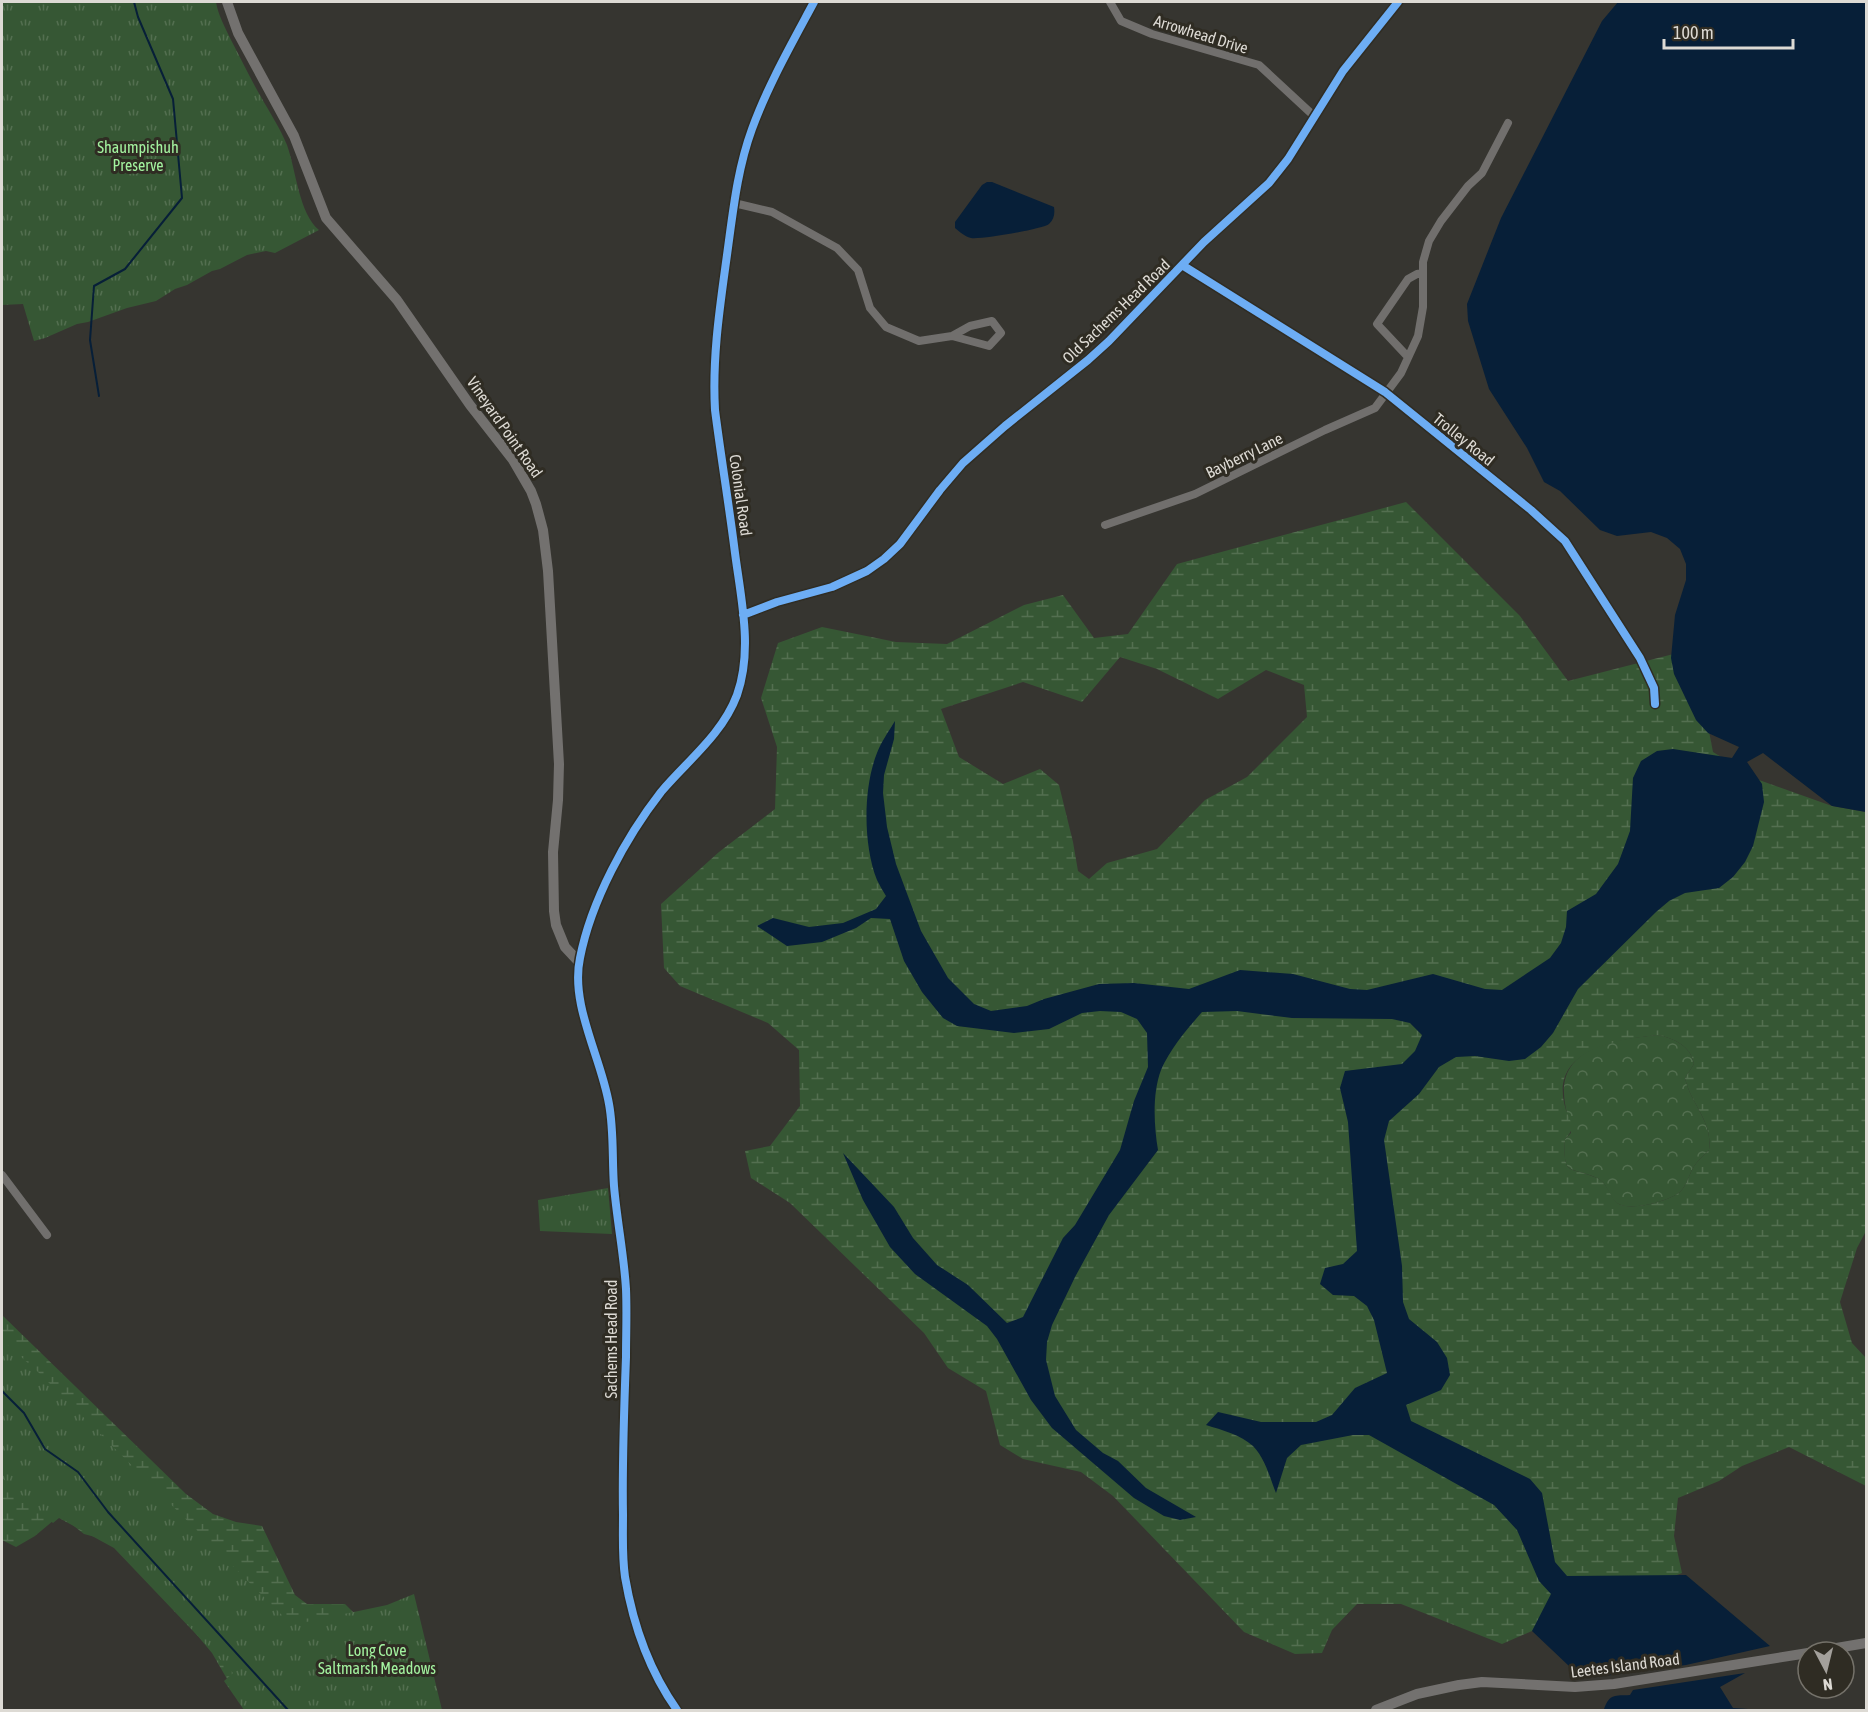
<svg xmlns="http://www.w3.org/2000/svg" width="1868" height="1712" viewBox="0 0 1868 1712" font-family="'Asap Condensed',sans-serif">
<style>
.forest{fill:url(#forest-crowns)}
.wetland{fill:url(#wetland-marsh);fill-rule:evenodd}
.park{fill:url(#park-tufts)}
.water{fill:#071f38}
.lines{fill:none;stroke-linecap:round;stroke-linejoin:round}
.stream{stroke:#071f38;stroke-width:2}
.street{stroke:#716f6d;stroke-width:8}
.secondary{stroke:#73716f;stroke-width:10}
.cycleway-casing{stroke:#2f2c23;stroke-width:11}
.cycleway{stroke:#6dadf4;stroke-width:8}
.labels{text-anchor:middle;stroke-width:6;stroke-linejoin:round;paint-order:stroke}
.street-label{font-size:16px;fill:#dddad4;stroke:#2f2c23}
.park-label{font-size:16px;fill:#a3f29f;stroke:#2f2c23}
</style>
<defs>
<pattern id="forest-crowns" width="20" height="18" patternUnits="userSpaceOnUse" patternTransform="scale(1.5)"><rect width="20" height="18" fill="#365734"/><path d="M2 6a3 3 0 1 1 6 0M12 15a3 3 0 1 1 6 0" fill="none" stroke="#536f50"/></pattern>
<pattern id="wetland-marsh" width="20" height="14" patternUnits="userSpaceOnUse" patternTransform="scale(1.5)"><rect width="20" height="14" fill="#365734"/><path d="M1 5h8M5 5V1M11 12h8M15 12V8" fill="none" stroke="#536f50"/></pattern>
<pattern id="park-tufts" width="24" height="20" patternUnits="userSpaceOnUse" patternTransform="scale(1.5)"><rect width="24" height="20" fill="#365734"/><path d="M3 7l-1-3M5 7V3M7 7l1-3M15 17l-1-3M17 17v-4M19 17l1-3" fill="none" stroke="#536f50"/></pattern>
</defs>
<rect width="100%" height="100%" fill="#363530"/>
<!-- forest -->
<path class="forest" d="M1657 1035C1674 1038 1691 1046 1694 1064L1685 1078C1691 1105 1713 1121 1709 1150 1703 1156 1697 1161 1693 1168 1689 1175 1687 1185 1680 1192 1669 1201 1635 1210 1621 1205 1609 1201 1609 1183 1597 1178 1569 1165 1563 1178 1565 1139L1571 1133C1569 1119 1564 1106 1564 1092 1563 1045 1621 1039 1657 1035Z"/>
<!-- wetland -->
<path class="wetland" d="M1406 502 1520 616 1568 681 1693 649 1713 752 1759 780 1832 806 1866 812V1231L1857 1248 1840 1302 1852 1343 1866 1358V1486L1789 1447 1742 1466 1719 1481 1678 1498 1674 1536 1682 1573 1532 1631 1502 1644 1401 1604H1357L1332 1630 1322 1653 1295 1654 1244 1632 1113 1496 1081 1472 1023 1459 1000 1445 986 1391 948 1368 924 1333 790 1203 751 1178 745 1151 770 1146 800 1106 799 1050 768 1023 680 986 664 968 661 904 719 852 775 809 777 747 761 698 778 643 822 627 896 642 947 644 1024 605 1063 595 1094 638 1128 634 1177 564ZM1120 657 1157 669 1218 699 1266 670 1304 685 1307 717 1247 777 1205 800 1157 849 1107 863 1089 879 1078 871 1073 842 1059 785 1040 769 1003 784 959 757 941 709 1023 682 1082 702ZM1657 1035C1674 1038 1691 1046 1694 1064L1685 1078C1691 1105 1713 1121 1709 1150 1703 1156 1697 1161 1693 1168 1689 1175 1687 1185 1680 1192 1669 1201 1635 1210 1621 1205 1610 1201 1609 1183 1597 1178 1569 1165 1563 1178 1565 1139 1576 1128 1571 1123 1566 1110 1547 1050 1615 1040 1657 1035Z
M2 1315 186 1494 213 1514 236 1522 262 1526 295 1595 307 1604H345L363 1622 245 1710 212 1653 121 1544 84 1534 60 1515 35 1536 16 1547 2 1540Z"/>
<!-- park -->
<path class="park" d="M2 2H216C218 15 225 27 231 40 241 59 250 78 261 97 270 113 280 128 287 145 296 170 299 214 319 230L275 253 266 251 247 255 220 269 212 271 187 285 175 289 156 301 127 308 88 322 77 324 45 338 34 341 23 304 2 305Z
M608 1188 612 1234 540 1231 538 1200Z
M2 1340 37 1371 292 1625 387 1605 414 1594 442 1710H244L224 1681 233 1673 114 1548 59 1518 53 1523 2 1478Z"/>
<!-- water -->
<path class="water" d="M1618 2H1866V812L1832 806 1763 753 1747 762 1762 784 1764 802 1753 846 1745 862 1733 877 1719 888 1685 893 1669 901 1656 912 1578 989 1553 1033 1541 1047 1525 1059 1509 1061 1475 1056 1456 1057 1439 1067 1419 1094 1389 1121 1384 1140 1402 1266 1403 1302 1409 1319 1437 1342 1447 1358 1450 1375 1441 1390 1406 1405 1411 1421 1530 1479 1542 1493 1555 1562 1567 1576 1686 1575 1770 1646 1686 1665 1597 1677 1570 1667 1532 1631 1551 1594 1539 1581 1517 1530 1494 1505 1369 1435H1353L1301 1445 1287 1458 1276 1493C1270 1478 1265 1458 1253 1446 1241 1435 1222 1430 1206 1425L1218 1412 1261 1422H1316L1332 1415 1355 1388 1387 1373 1374 1320 1367 1306 1354 1296 1333 1295 1320 1284 1325 1268 1343 1264 1357 1251 1348 1122 1340 1088 1345 1071 1402 1064 1415 1051 1422 1035 1410 1023 1392 1019 1292 1018 1237 1011 1202 1012C1187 1029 1170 1049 1161 1070 1152 1094 1154 1126 1158 1150L1109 1215 1075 1277 1052 1325 1047 1342 1046 1360 1055 1396 1076 1430 1103 1453 1118 1461 1146 1488 1196 1517 1180 1520 1164 1516 1134 1498 1052 1428 1031 1400 997 1339 987 1326 915 1274 890 1247 863 1200 843 1153 894 1207 913 1238 937 1265 968 1285 1007 1323 1023 1317 1063 1238 1075 1225 1120 1150 1134 1101 1148 1067 1147 1033 1137 1019 1121 1012 1100 1011 1082 1013 1049 1029 1014 1033 957 1026 943 1018 922 992 904 961 890 919 871 918 856 928 822 942 787 946 757 926 773 918 809 927 843 923 876 909 886 896C883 891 880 886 877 880 863 845 863 788 877 753 881 742 889 731 895 721L894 739 884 775 883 793 887 827 896 864 921 931 948 978 974 1004 991 1011 1027 1006 1044 999 1099 984 1134 983 1189 989 1240 970 1293 974 1350 989 1367 990 1433 974 1485 989 1502 990 1550 958 1561 943 1566 927 1567 911 1596 894 1618 864 1630 831 1633 778 1641 761 1657 751 1673 749 1732 758 1739 747 1708 733 1696 720 1674 674 1671 658 1675 615 1686 580V564L1680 549 1667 538 1651 532 1617 536 1600 530 1560 491 1544 482 1527 448 1489 389 1468 321 1467 304 1501 218 1602 21Z
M987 182H992L1054 207C1055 214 1054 219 1049 224 1043 229 979 240 971 238 964 236 960 232 955 228V222L982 185Z
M1745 1673 1720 1687 1733 1708 1763 1710H1608L1604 1709C1610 1693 1615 1696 1630 1695L1633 1690Z"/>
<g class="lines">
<!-- stream -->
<path class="stream" d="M99 396 90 340 94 286 125 269 182 198 173 99 138 17 134 2
M2 1391 24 1413 45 1449 78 1472 108 1512 288 1710"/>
<!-- street -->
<path class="street" d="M1110 2 1121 21 1152 34 1259 65 1314 116
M734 203 772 212 837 248 858 270 870 308 886 327 919 341 952 336 970 326 992 321 1001 333 989 346 952 336
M1182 265 1385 392 1531 510 1565 541 1640 658 1654 688 1655 704
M1408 357 1377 324 1408 279 1417 274 1423 273
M1105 525 1195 494 1325 430 1375 408 1401 373 1418 336 1423 307V262L1429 241 1441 221 1468 186 1482 173 1508 123
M2 1175 47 1235"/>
<!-- secondary -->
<path class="secondary" d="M227 2 238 33 294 136 326 218 397 300 470 405 513 460 531 491 536 504 543 530 548 571 559 764 558 800 553 852 554 911 556 925 565 947 579 962
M743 615 777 602 832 587 867 571 884 559 900 544 940 490 963 463 1005 426 1088 360 1109 341 1204 242 1269 183 1288 159 1343 71 1398 2
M1813 1652 1866 1643
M677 1710C650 1672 633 1624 625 1577 622 1556 623 1536 623 1515 622 1463 624 1410 626 1357 626 1335 627 1312 626 1289 624 1255 617 1221 614 1186 612 1159 614 1131 609 1104 601 1057 570 1005 580 958 591 901 626 837 661 792 687 761 722 735 737 695 753 650 741 599 735 553 729 505 721 457 715 410 712 357 720 306 727 255 733 212 737 170 752 129 768 85 792 43 814 2
M1376 1710 1417 1694 1459 1685 1482 1682 1575 1687 1614 1684 1808 1653"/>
<!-- cycleway casing -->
<g class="cycleway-casing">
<path id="cycleway" d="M1182 265 1385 392 1531 510 1565 541 1640 658 1654 688 1655 704
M743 615 777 602 832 587 867 571 884 559 900 544 940 490 963 463 1005 426 1088 360 1109 341 1204 242 1269 183 1288 159 1343 71 1398 2
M677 1710C650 1672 633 1624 625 1577 622 1556 623 1536 623 1515 622 1463 624 1410 626 1357 626 1335 627 1312 626 1289 624 1255 617 1221 614 1186 612 1159 614 1131 609 1104 601 1057 570 1005 580 958 591 901 626 837 661 792 687 761 722 735 737 695 753 650 741 599 735 553 729 505 721 457 715 410 712 357 720 306 727 255 733 212 737 170 752 129 768 85 792 43 814 2"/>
</g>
<!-- cycleway -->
<use href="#cycleway" class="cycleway"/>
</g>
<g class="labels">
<!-- street labels -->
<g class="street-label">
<text transform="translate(1201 34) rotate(17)" y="6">Arrowhead Drive</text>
<text transform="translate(1116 311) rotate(-44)" y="6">Old Sachems Head Road</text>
<text transform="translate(505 427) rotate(55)" y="6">Vineyard Point Road</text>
<text transform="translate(1464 439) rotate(39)" y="6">Trolley Road</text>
<text transform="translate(1244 455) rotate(-26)" y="6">Bayberry Lane</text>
<text transform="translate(741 495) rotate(82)" y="6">Colonial Road</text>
<text transform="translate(611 1339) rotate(-90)" y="6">Sachems Head Road</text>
<text transform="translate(1625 1665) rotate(-7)" y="6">Leetes Island Road</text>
</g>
<!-- park labels -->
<g class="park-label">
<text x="138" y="153">Shaumpishuh<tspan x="138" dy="18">Preserve</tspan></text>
<text x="377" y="1656">Long Cove<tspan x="377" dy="18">Saltmarsh Meadows</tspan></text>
</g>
</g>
<!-- border -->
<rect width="1868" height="1712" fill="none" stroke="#dddad4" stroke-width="6"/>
<!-- north arrow -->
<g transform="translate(1826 1670) rotate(173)"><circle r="28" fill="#2f2c23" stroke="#75726a" stroke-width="1.5"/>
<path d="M0-4.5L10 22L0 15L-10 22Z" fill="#a3a09b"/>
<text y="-9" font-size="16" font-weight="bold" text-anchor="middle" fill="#dddad4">N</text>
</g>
<!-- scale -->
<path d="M1664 39v9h129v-9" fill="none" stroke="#dddad4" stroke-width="3"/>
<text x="1673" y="39" font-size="18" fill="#dddad4" stroke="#2f2c23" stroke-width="4.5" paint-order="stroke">100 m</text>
</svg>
